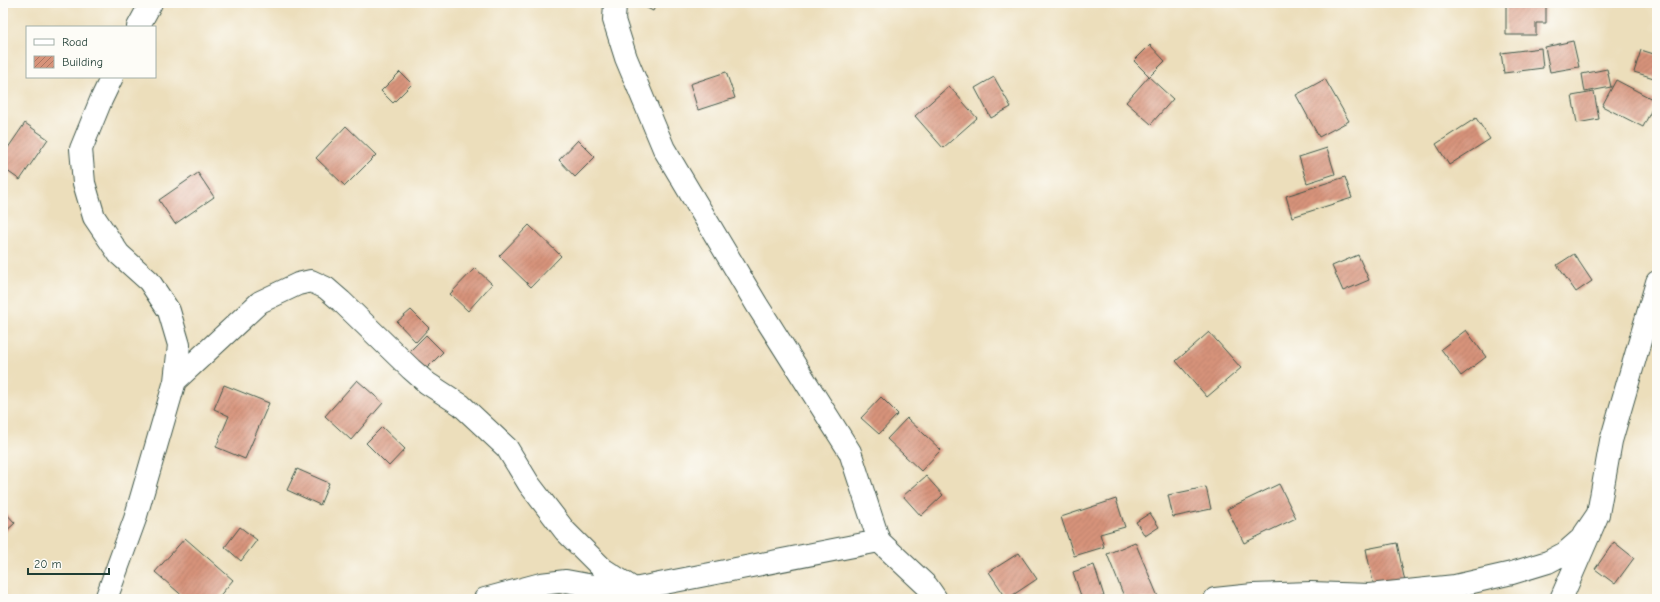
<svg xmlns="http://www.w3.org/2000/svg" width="1660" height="602" viewBox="0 0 1660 602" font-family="'Comic Neue',sans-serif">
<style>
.building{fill:url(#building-hatch)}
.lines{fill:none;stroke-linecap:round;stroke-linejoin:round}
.minor-casing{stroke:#3e5548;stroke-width:24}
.minor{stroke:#fff;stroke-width:22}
</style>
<defs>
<pattern id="building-hatch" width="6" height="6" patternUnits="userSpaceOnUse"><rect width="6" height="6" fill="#d7937a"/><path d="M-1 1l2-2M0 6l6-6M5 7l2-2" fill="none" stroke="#ae7965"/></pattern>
</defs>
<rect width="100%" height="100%" fill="#fdfcf7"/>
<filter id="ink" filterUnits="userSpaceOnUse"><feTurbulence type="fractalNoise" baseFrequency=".025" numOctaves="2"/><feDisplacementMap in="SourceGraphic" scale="8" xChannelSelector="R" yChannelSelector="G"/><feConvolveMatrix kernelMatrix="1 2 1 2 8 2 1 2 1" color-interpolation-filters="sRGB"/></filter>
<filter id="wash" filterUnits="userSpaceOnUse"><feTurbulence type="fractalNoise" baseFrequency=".012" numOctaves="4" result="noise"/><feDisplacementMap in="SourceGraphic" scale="16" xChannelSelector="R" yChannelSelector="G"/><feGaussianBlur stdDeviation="0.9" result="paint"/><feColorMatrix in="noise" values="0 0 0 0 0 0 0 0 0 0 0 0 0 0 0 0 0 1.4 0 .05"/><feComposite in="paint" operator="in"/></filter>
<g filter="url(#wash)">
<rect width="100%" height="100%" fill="#ecdebb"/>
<g id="blocks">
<!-- building -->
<path class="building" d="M637 3H657L653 11Z
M1506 3H1546V23H1536V35H1506Z
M1573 41 1579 67 1550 72 1545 47Z
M1150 45 1165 61 1149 77 1173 99 1151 124 1126 102 1149 76 1134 61Z
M1541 48 1543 68 1504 73 1501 53Z
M1641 50 1657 55V79L1634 72Z
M1607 69 1611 87 1585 92 1582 74Z
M400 72 412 84 393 103 381 91Z
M726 72 735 98 698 110 690 84Z
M994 77 1011 107 991 118 975 88Z
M1325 79 1349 121 1319 137 1296 95Z
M1616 80 1656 101 1643 127 1602 106Z
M949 86 977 118 943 148 915 116Z
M1594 92 1599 119 1577 123 1572 96Z
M1476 118 1490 139 1449 165 1436 144Z
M25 123 48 139 20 180 3 168V155Z
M346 126 376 155 345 186 316 158Z
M578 140 595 157 575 177 559 160Z
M1327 148 1335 174 1307 183 1299 157Z
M198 173 214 197 175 224 159 200Z
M1345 177 1352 198 1292 217 1286 196Z
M529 225 561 256 531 287 499 256Z
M1574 254 1592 281 1576 292 1557 265Z
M1358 255 1369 280 1343 291 1332 266Z
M475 268 492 284 468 311 450 294Z
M411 310 429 328 416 342 397 322Z
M1466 330 1486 357 1461 376 1441 349Z
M1209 332 1241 368 1207 397 1176 361Z
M426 335 443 352 420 375 403 358Z
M357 380 383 403 351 440 325 416Z
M224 385 269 403 245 459 216 447 229 416 214 409Z
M881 397 898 414 879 434 861 418Z
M907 418 941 450 921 471 887 439Z
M382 427 405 449 389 466 366 443Z
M297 469 329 483 320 505 287 490Z
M926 476 943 495 921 516 903 496Z
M1279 484 1296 518 1244 543 1227 509Z
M1206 487 1211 509 1173 517 1168 495Z
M1116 499 1125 527 1100 534 1104 547 1074 556 1061 517Z
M3 510 15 523 3 534Z
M1150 513 1159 527 1145 536 1136 522Z
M240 527 257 540 241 561 225 547Z
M185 538 233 580 217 599H186L155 572Z
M1135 542 1159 599H1125L1107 554Z
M1614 542 1634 558 1615 584 1595 569Z
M1397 543 1405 582 1374 587 1366 549Z
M1019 553 1037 579 1007 599 989 572Z
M1094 565 1104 596 1096 599H1082L1073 572Z"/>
</g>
</g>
<g filter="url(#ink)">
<use href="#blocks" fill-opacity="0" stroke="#3e5548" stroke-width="1"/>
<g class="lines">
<!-- minor casing -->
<g class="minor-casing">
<path id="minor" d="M615 3 614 20 626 58 664 149 757 305 850 452 879 541 927 586 936 599
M138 27 151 3
M175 381 260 302 298 284 311 281 326 288 341 301 411 369 427 383 461 405 507 448 529 484 565 531 603 569 634 589 629 599
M106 599 135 519 175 381 179 345 169 311 149 281 119 254 94 217 84 183 81 149 101 100 112 77
M485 599 541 584 566 581 604 588 634 589 879 541
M1215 599 1253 595 1311 593 1369 595 1455 586 1512 573 1548 562 1565 553 1581 539 1598 514
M1561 599 1598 514 1611 441 1657 282"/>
</g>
<!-- minor -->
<use href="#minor" class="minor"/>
</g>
</g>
<!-- margin -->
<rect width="1660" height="602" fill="none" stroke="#fdfcf7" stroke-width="16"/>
<!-- legend -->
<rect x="26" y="26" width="130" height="52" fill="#fdfcf7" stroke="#a4b0a9"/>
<rect x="34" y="39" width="20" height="6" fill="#ffffff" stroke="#a4b0a9"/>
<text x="62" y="46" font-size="12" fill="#1f3d34">Road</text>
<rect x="34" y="56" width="20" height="12" fill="url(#building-hatch)" stroke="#a4b0a9"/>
<text x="62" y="66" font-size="12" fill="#1f3d34">Building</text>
<!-- scale -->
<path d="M28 568v6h81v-6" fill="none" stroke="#1f3d34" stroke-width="2"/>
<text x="34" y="568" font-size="12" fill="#1f3d34" stroke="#fdfcf7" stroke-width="3" paint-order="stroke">20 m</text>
</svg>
